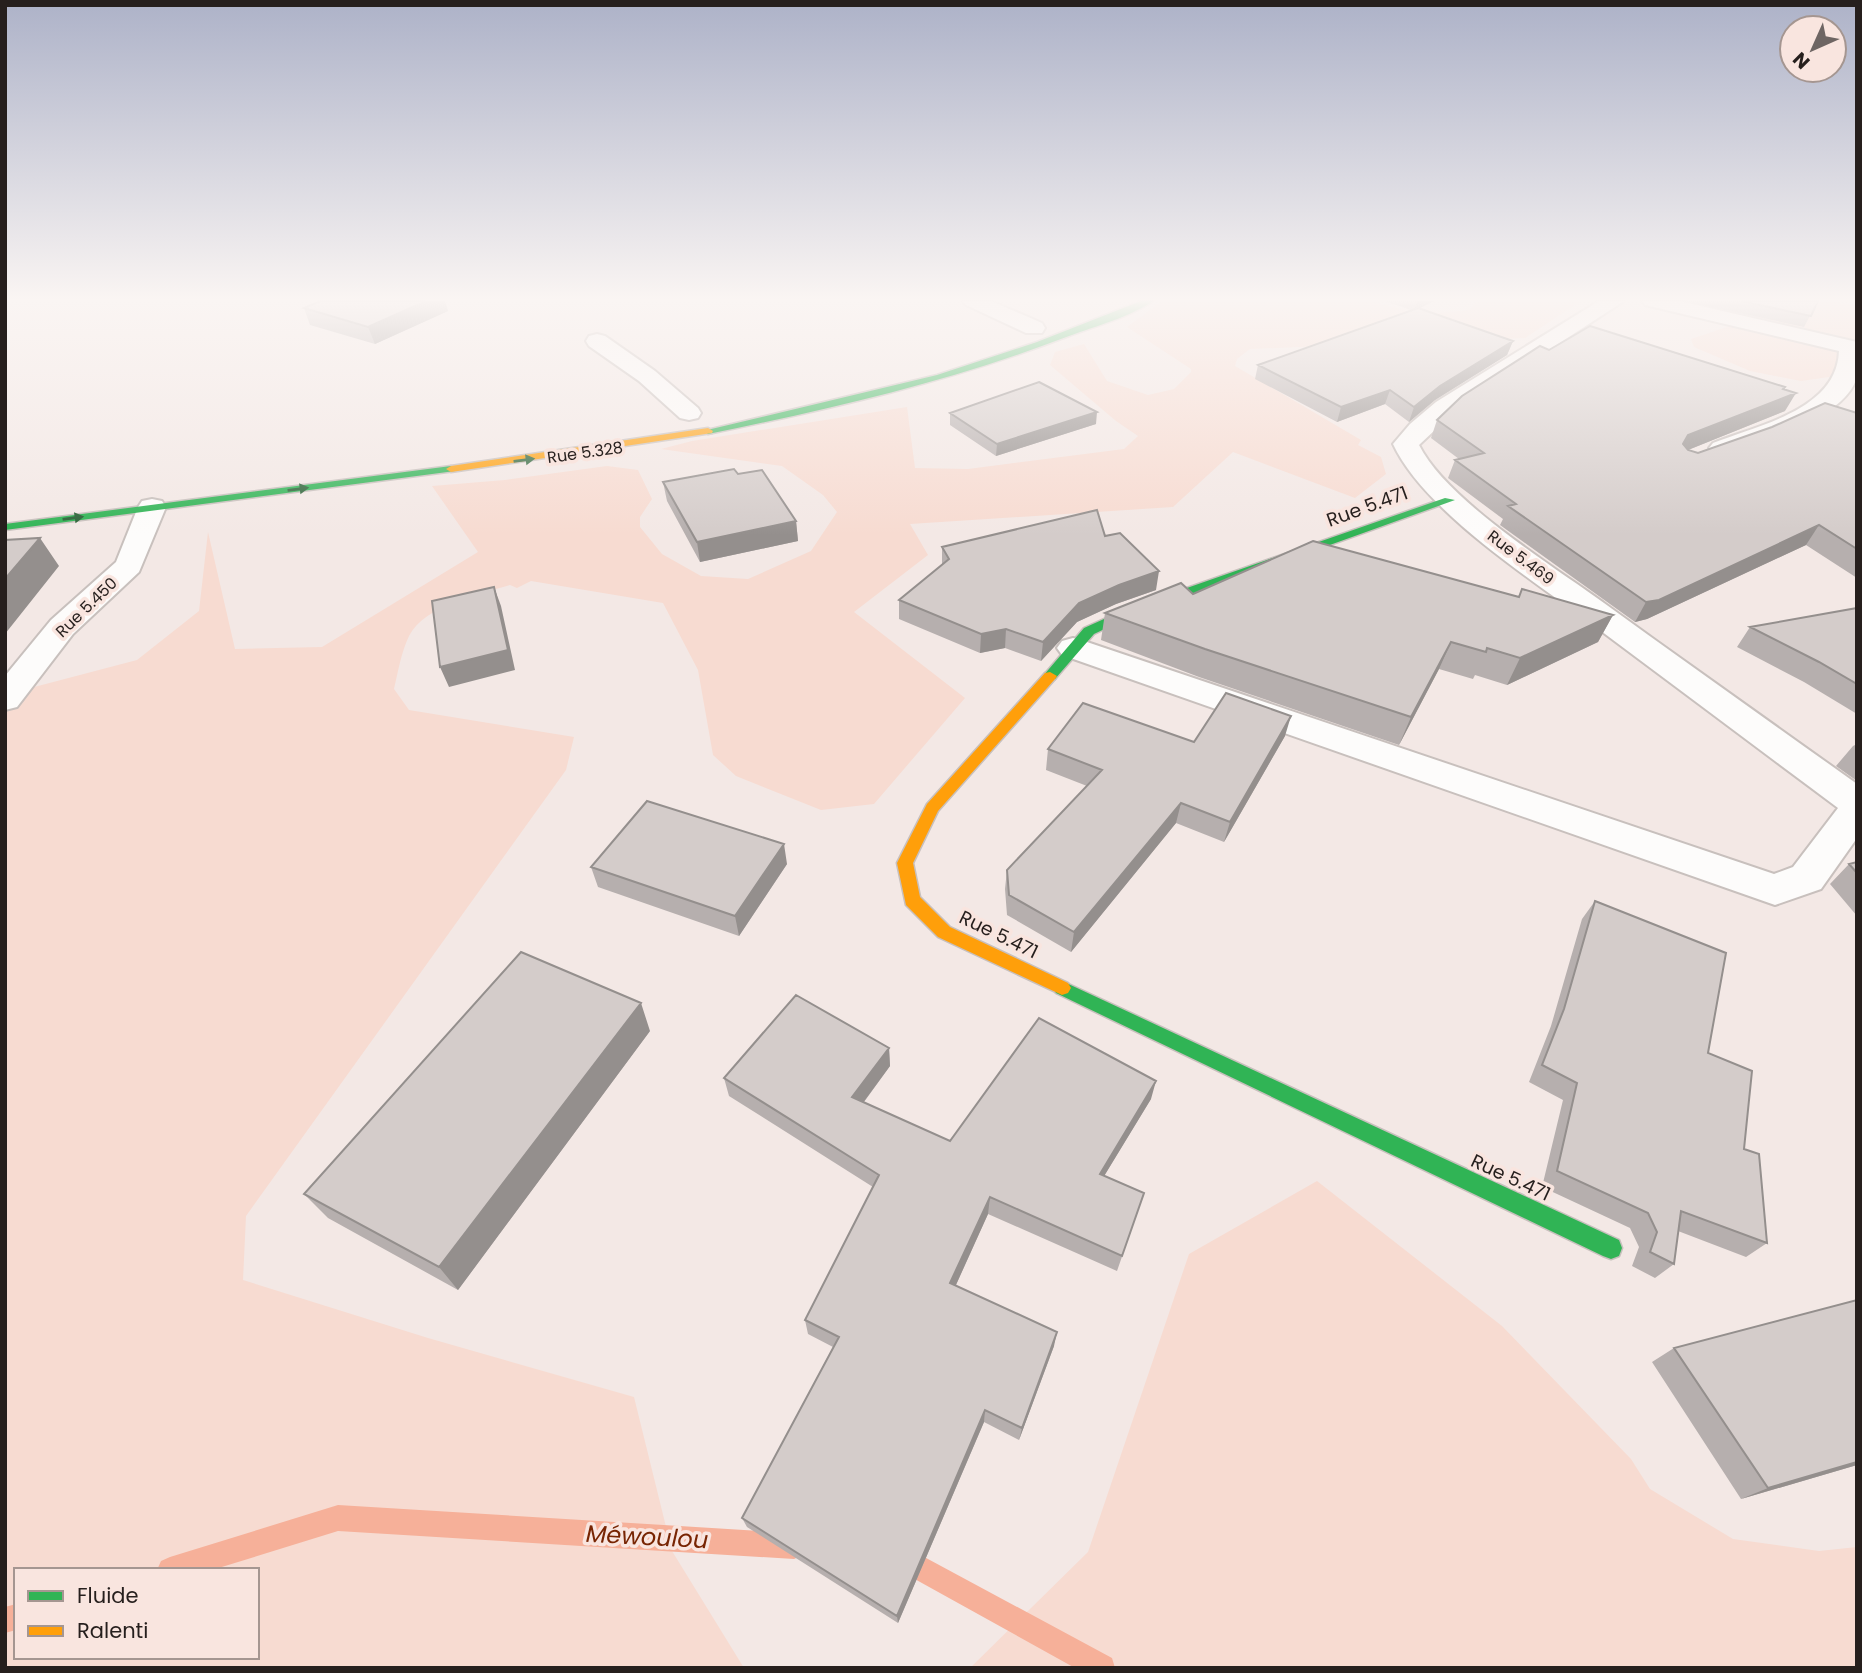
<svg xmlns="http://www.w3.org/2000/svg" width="1862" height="1673" viewBox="0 0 1862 1673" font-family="Poppins,sans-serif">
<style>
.green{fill:#f7dbd1;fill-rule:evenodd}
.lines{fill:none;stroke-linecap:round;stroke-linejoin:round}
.stream{fill:#f6b099;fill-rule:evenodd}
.street-casing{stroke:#c8c0bd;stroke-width:4}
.fast-casing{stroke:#c8c0bd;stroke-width:3}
.slow-casing{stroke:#c8c0bd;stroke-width:3}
.street{fill:#fdfcfb;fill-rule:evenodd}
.fast{fill:#30b455;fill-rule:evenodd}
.slow{fill:#ff9f0a;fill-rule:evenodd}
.wall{fill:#b6afae}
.shaded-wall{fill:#948f8d}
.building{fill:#d4ccca;stroke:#948f8d;stroke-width:2}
.oneway{fill:#2a6236}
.labels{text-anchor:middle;stroke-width:7;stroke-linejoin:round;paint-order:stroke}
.far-street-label{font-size:16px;fill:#261f1d;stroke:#f9e5df}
.street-label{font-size:19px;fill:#261f1d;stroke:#f9e5df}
.near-water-label{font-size:24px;font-style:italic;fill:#782503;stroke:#f9e5df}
</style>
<rect width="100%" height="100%" fill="#f3e8e5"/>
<!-- green -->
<path class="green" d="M1162 301H1371L1421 315 1469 310 1478 301H1581L1525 338 1250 349 1237 359 1235 366 1361 440 1358 445 1381 457 1386 474 1355 498 1233 452 1173 507 910 524 928 555 854 612 965 698 874 804 821 810 736 776 713 755 698 670 663 603 531 581 517 588 510 585C480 594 425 605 409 636 401 653 398 672 394 689L409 710 574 737 566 770 246 1216 243 1280 428 1338 634 1397 672 1551 744 1668H5V708L19 691 137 660 199 611 208 532 235 649 322 647 478 552 432 486 505 480 607 466 638 470 652 499 640 517V527L662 554 701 576 748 579 811 551 837 512 823 495 782 466 661 449 692 441 907 407 915 468 968 469 1124 449 1138 436 1116 421 1050 365 1055 352 1084 344 1107 381 1148 395 1174 389 1191 372V369L1127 327ZM16 1570H257V1657H16Z
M1722 301H1827L1857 306V373L1801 381 1750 371 1694 347 1691 339 1727 327 1757 309Z
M1317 1181 1502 1326 1631 1459 1650 1489 1733 1539 1819 1551 1857 1547V1668H970L1088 1552 1189 1254Z"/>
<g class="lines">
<!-- stream -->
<path class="stream" d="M338 1505 794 1533 803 1537 807 1546 803 1555 794 1559 338 1531 212 1570H157L161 1561 170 1557Z
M902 1545 1112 1658 1115 1668H1075L893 1567 889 1558 893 1549Z
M16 1604V1630L5 1633V1607Z"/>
<!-- street casing -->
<g class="street-casing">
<path id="street" d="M963 301H991L1042 323 1045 328 1042 333H1026L966 305Z
M1599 301H1624L1454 412 1419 445C1446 500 1553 566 1604 603 1688 664 1773 724 1857 784V838L1821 889 1775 905 1062 655 1057 648 1062 641 1073 638 1084 641 1774 874 1793 867 1838 808C1756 747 1675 686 1593 625 1534 581 1424 511 1393 444L1410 424 1436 402Z
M1642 301H1679L1857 342C1857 353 1860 370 1856 380 1841 419 1766 440 1731 453L1722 456 1713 453 1709 448 1713 443C1758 425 1837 410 1839 351L1645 305Z
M597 334 605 336 655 371 698 408 701 413 698 418 689 420 680 418 639 381 589 346 586 341 589 336Z
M152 499 162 501 166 507 139 572 73 634 17 707 5 710V676L51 620 116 562 138 507 142 501Z"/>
</g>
<!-- fast casing -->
<g class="fast-casing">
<path id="fast" d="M1141 301H1153C1130 317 1096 326 1069 336 952 381 831 409 708 434L703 431 937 375 1037 342Z
M451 466 456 469 455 471 5 530V524Z
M1445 498 1455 500 1132 616 1094 634 1055 679H1045L1043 676 1084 628 1124 610Z
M1062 981 1619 1240 1622 1248 1619 1256 1611 1259 1603 1256 1056 993 1053 988 1056 983Z"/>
</g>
<!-- slow casing -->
<g class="slow-casing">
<path id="slow" d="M708 428 713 431 712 433 451 472 446 469 451 466Z
M1050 672 1057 676 1055 679 938 811 913 863 920 897 950 927 1068 983 1071 988 1068 993 1062 995 938 937 906 905 897 863 927 804 1045 673Z"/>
</g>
<!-- street -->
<use href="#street" class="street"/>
<!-- fast -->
<use href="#fast" class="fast"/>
<!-- slow -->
<use href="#slow" class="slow"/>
</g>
<!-- wall -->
<path class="wall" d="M320 301H445L448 311 375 344 310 325 304 308Z
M1385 301H1434L1420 308 1513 341 1507 355 1435 400 1409 422 1385 404 1337 422 1255 379 1258 365 1411 310Z
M1683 301H1818L1804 327Z
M1549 350 1785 387 1784 390 1785 411 1688 450 1698 453 1857 413V578L1806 545 1647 619 1635 622 1500 525 1503 519 1448 478 1455 460 1459 459 1431 438 1437 420Z
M950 413 1096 424 996 456 950 425Z
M738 474 796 521 798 541 700 562 667 501 663 482Z
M1105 536 1156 590 1116 604 1077 622 1041 661 1005 648 980 653 899 619V600L942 565V547Z
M1522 589 1613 615 1598 642 1507 685 1475 675 1473 679 1439 669 1399 745 1199 677 1101 640 1105 613 1193 594 1519 597Z
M1857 608V714L1804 682 1737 647 1750 627Z
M1285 736 1224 842 1176 823 1071 952 1007 915 1005 889 1007 870 1087 786 1046 770 1048 749 1194 742Z
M1857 744V781L1836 766 1853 746Z
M1857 862V916L1830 884 1849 864Z
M787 864 739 936 598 887 591 867Z
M1595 901 1708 1053 1744 1149 1767 1243 1746 1257 1678 1231 1674 1264 1655 1278 1632 1266 1639 1247 1630 1228 1542 1187 1563 1100 1529 1082 1551 1026 1582 919Z
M650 1031 458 1290 328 1218 304 1194Z
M889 1048 890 1066 864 1102 950 1141 1151 1099 1104 1176 1144 1193 1117 1271 988 1214 956 1285 1054 1346 1019 1440 984 1422 898 1623 747 1527 742 1518 833 1347 808 1334 805 1320 873 1187 729 1096 724 1078Z
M1674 1348 1857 1465 1741 1499 1652 1362Z"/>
<!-- shaded-wall -->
<path class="shaded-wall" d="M426 301H445L448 311 375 344 368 327Z
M1417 301H1434L1414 311Z
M1513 341 1507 355 1435 400 1409 422 1414 407 1440 386Z
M1785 387 1777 400 1796 393 1785 411 1678 454 1688 435Z
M1390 390 1385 404 1337 422 1341 407Z
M1097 412 1096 424 996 456 997 444Z
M796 521 798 541 700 562 697 542Z
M1819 525 1806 545 1647 619 1635 622 1646 602Z
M40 538 59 566 5 634V579Z
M1159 571 1156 590 1116 604 1077 622 1041 661 1043 642 1079 603 1119 585Z
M494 587 501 606 515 670 449 687 440 667Z
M1613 615 1598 642 1507 685 1520 658Z
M1006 629 1005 648 980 653 981 634Z
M1451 642 1439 669 1399 745 1411 717Z
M1291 716 1285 736 1224 842 1230 822Z
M1181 803 1176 823 1071 952 1074 932Z
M784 844 787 864 739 936 735 916Z
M641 1003 650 1031 458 1290 439 1267Z
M889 1048 890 1066 854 1115 852 1097Z
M1156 1081 1151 1099 1095 1191 1100 1174Z
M990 1197 988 1214 950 1298V1283Z
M1057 1332 1054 1346 1019 1440 1022 1428Z
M985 1410 984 1422 898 1623 897 1616Z
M1857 1462V1465L1741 1499 1768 1488Z"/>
<!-- building -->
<path class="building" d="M320 301H426L368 327 304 308Z
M1741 301H1818L1811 316Z
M1418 308 1513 341 1440 386 1414 407 1390 390 1341 407 1258 365Z
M1590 326 1785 387 1783 389 1796 393 1688 435 1683 444 1688 450 1698 453 1772 427 1825 403 1857 413V549L1819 525 1659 600 1646 602 1508 506 1516 504 1455 460 1484 453 1437 420 1462 396 1540 346 1549 350Z
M1039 382 1097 412 997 444 950 413Z
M734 469 738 474 762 470 796 521 697 542 663 482Z
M1097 510 1105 536 1120 533 1159 571 1119 585 1079 603 1043 642 1006 629 981 634 899 600 949 559 942 547Z
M40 538 5 579V540Z
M1313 541 1519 597 1522 589 1613 615 1520 658 1487 648 1486 652 1451 642 1411 717 1205 649 1105 613 1181 583 1193 594Z
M494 587 508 650 440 667 432 601Z
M1857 608V684L1819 662 1750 627Z
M1226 693 1291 716 1230 822 1181 803 1074 932 1009 895 1007 870 1102 770 1048 749 1083 703 1194 742Z
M647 801 784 844 735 916 591 867Z
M1857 862V873L1849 864Z
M1595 901 1726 953 1708 1053 1752 1071 1744 1149 1759 1154 1767 1243 1681 1211 1674 1264 1650 1252 1657 1232 1648 1213 1557 1171 1577 1083 1542 1065 1564 1009Z
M521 952 641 1003 439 1267 304 1194Z
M796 995 889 1048 852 1097 950 1141 1039 1018 1156 1081 1100 1174 1144 1193 1122 1256 990 1197 950 1283 1057 1332 1022 1428 985 1410 897 1616 742 1518 839 1337 805 1320 879 1175 724 1078Z
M1857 1300V1462L1768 1488 1674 1348Z"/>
<!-- one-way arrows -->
<defs><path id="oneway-solid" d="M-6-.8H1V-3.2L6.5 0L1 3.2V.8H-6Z" transform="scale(1.75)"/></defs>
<g class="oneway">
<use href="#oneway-solid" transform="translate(524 460) rotate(-7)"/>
<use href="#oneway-solid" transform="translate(298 489) rotate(-7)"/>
<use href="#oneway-solid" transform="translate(73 518) rotate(-8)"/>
</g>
<!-- sky -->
<linearGradient id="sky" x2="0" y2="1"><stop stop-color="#adb2c8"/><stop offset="0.56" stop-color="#faf5f3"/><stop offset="1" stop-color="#faf5f3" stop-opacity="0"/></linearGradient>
<rect width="1862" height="535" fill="url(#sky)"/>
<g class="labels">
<!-- far-street labels -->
<g class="far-street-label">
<text transform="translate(585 452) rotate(-8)" y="6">Rue 5.328</text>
<text transform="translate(1521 557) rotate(37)" y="6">Rue 5.469</text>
<text transform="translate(86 607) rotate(-44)" y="6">Rue 5.450</text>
</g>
<!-- street labels -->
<g class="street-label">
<text transform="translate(1367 506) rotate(-20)" y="7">Rue 5.471</text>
<text transform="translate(999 934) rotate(26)" y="7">Rue 5.471</text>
<text transform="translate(1511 1177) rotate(25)" y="7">Rue 5.471</text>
</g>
<!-- near-water labels -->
<g class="near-water-label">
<text transform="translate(647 1537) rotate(3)" y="8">Méwoulou</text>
</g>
</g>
<!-- border -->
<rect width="1862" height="1673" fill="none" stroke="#261f1d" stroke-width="14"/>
<!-- legend -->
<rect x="14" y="1568" width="245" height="91" fill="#f9e5df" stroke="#a59691" stroke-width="2"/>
<rect x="28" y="1591" width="35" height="10" fill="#30b455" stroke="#a59691" stroke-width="2"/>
<text x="77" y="1603" font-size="21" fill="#261f1d">Fluide</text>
<rect x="28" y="1626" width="35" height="10" fill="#ff9f0a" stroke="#a59691" stroke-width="2"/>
<text x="77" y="1638" font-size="21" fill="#261f1d">Ralenti</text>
<!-- north arrow -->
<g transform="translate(1813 49) rotate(225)"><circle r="33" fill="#f9e5df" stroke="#a59691" stroke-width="2"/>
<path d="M0-5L12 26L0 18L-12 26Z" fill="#6e6563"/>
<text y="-10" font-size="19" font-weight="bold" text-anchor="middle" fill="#261f1d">N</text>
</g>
</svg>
